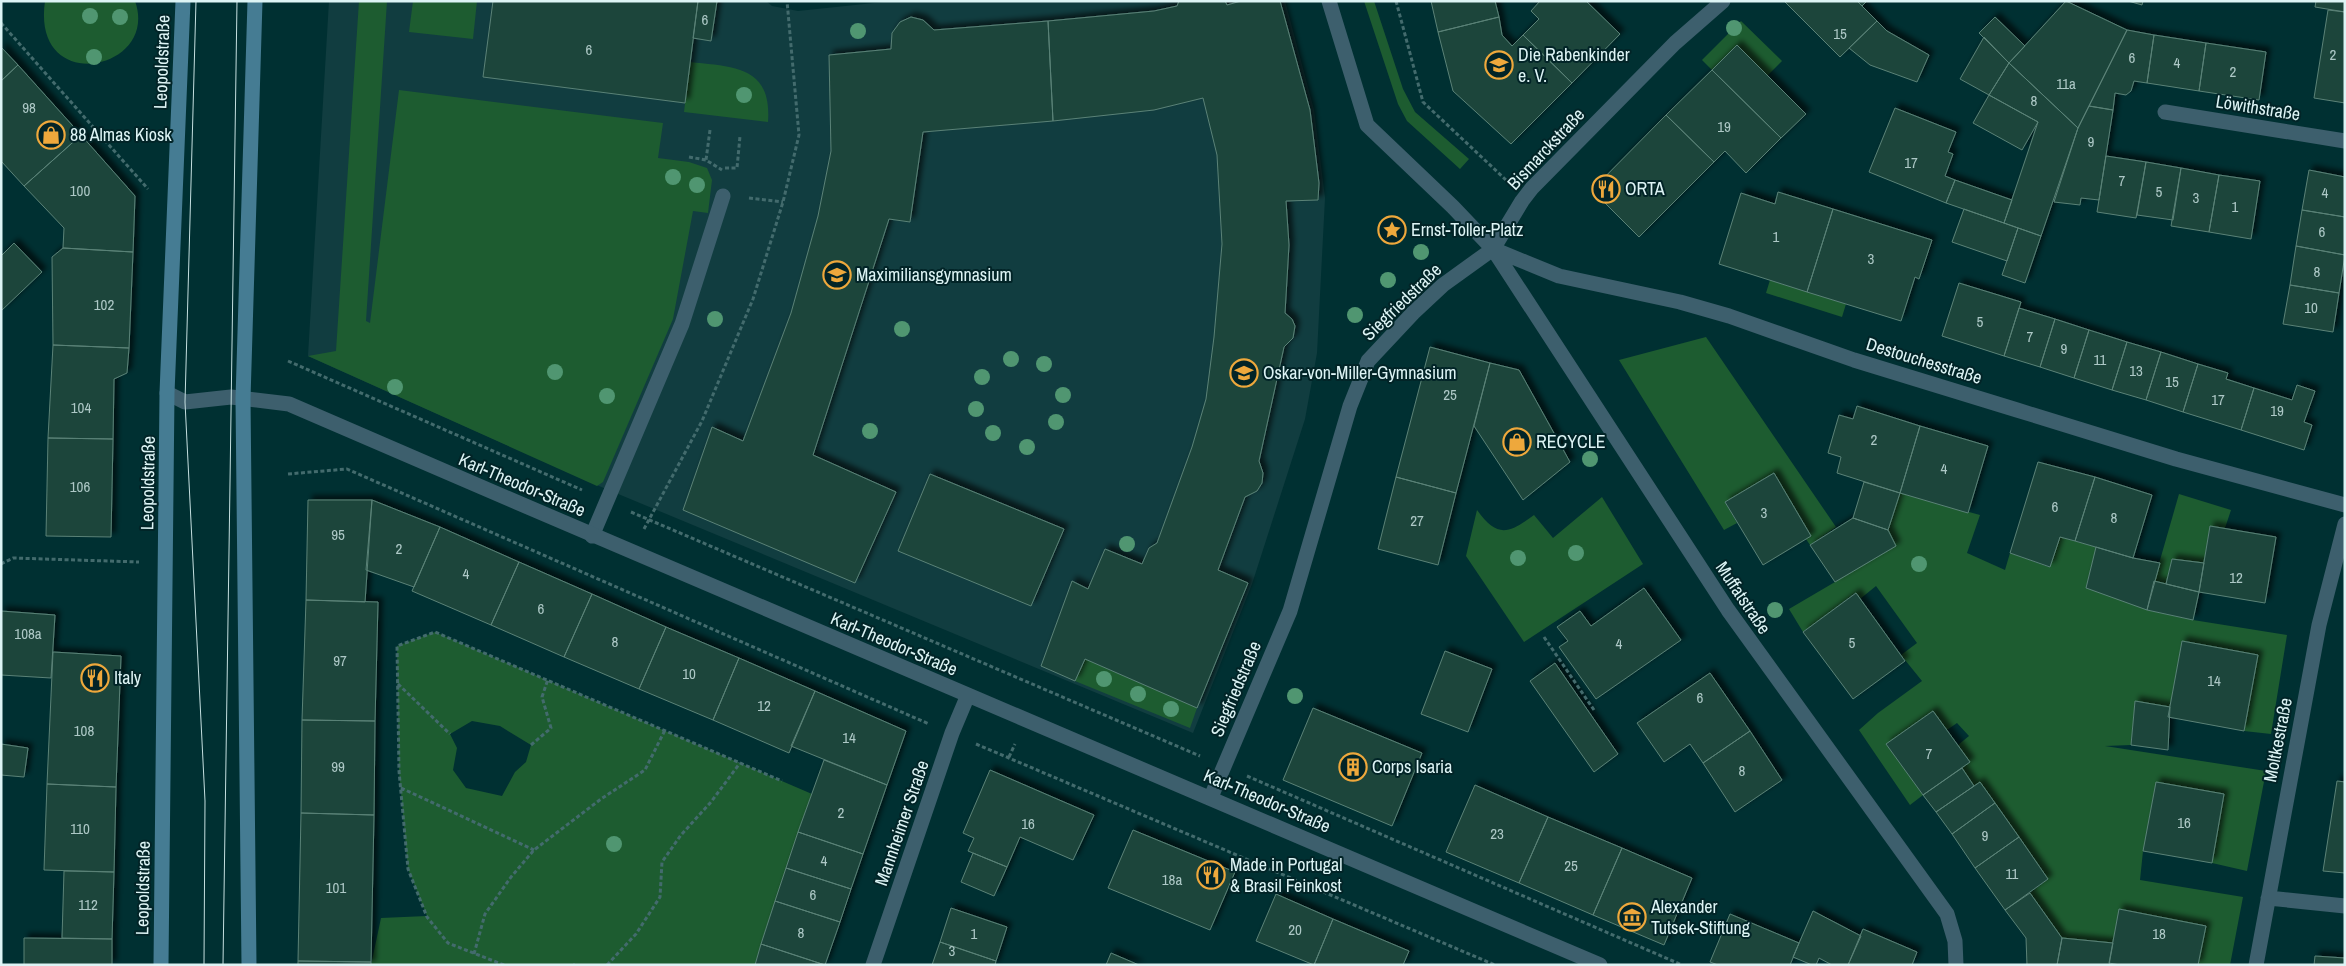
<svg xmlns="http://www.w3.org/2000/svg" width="2346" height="966" viewBox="0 0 2346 966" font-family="'Archivo Narrow',sans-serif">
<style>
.built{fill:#113d40}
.green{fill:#1d5c30;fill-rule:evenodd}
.building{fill:#1d453b;stroke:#5a8277;filter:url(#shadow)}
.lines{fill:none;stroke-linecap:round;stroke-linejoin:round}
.path{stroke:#436b6d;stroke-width:3;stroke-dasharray:4 2.5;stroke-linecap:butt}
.service{stroke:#3d5f6d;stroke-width:15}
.minor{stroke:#3d5f6d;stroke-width:15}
.secondary{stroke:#457c93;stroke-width:15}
.tram{stroke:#c5dfe0;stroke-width:1}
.tree{fill:#509671}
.labels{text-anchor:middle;stroke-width:4;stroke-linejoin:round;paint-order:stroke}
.number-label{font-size:15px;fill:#adc8c6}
.poi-label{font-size:18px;fill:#ddf4f5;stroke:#022427;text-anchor:start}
.street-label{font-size:18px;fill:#ddf4f5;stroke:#022427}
</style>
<defs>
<filter id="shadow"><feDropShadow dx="4.5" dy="-4.5" stdDeviation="2.5" flood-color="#0009"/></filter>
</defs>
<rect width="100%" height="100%" fill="#003032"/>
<!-- built -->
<path class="built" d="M329 1H766L772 6 798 11 893 1H1285L1314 110 1325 198 1317 353 1305 419 1252 584 1193 733 587 481 308 356Z"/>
<!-- green -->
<path class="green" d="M45 1H135C160 71 31 97 45 1Z
M359 1H387L366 321 370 323 399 90 663 123 658 158 689 162 707 168 712 180 708 213 693 211 673 319 603 482 597 486 308 356 336 351Z
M413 1H477L473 39 409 32Z
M1364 1H1374L1403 89 1415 112 1469 159 1460 169 1407 121 1398 104Z
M1741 21 1782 61 1767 76 1712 70 1702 60Z
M690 62C734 67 772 66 768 122L684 112Z
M1770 280 1846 304 1842 317 1766 293Z
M1706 337 1836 527 1810 545 1806 539 1811 536 1774 473 1725 502 1737 523 1724 530 1619 360Z
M1900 493 1980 515 1967 553 2005 570 2010 553 2049 567 2060 537 2096 547 2147 610 2193 620 2287 635 2271 734 2244 731 2258 655 2183 641 2170 707 2135 702 2131 745 2105 746 2266 771 2247 871 2212 863 2224 794 2143 851 2140 880 2243 897 2230 965H2198L2205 926 2120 909 2113 943 2062 938 2030 893 2048 879 1980 782 1974 786 1962 768 1970 762 1958 745 1969 736 1957 723 1947 730 1933 711 1887 744 1923 795 1910 805 1859 730 1878 713 1922 681 1901 655 1917 643 1876 586 1860 599 1855 593 1803 632 1789 609 1835 582 1888 530Z
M2179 494 2231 510 2225 528 2210 526 2204 563 2172 559 2166 584 2154 581Z
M1602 497 1643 564 1524 642 1466 556 1477 510C1498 539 1509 533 1534 515L1553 538Z
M435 632 812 794 755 965H371L381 918 427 916 408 869 399 771 397 646ZM472 721 500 726 531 745 526 762 515 772 502 796 466 788 453 770 457 748 450 734Z
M1085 659 1197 708 1190 728 1075 681Z"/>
<!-- building -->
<path class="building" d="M493 1H698L685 103 483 77Z
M698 1H717L711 41 693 38Z
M1179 1H1225L1227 5 1241 1H1280L1310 110 1319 183 1318 200 1286 201 1289 245 1285 313 1292 319 1295 326 1293 338 1284 347 1259 461 1263 473 1262 483 1257 491 1245 497 1218 570 1248 583 1197 708 1085 659 1075 681 1041 666 1072 581 1088 589 1105 549 1142 564 1149 548 1157 543 1192 447 1206 399 1214 337 1222 244 1217 155 1203 98 1154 110 1053 121 1048 21 1154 11 1177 6Z
M1431 1H1495L1499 17 1438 32Z
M1540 1H1586L1620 34 1572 83 1523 35 1539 19 1531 11Z
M1784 1H1857L1877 21 1840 57Z
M1857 1H1867L1862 6Z
M2066 1 2127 30 2078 128 2009 63Z
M2128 1H2143L2142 5Z
M2316 1H2345V12L2315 7Z
M2328 10 2345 12V103L2314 98Z
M911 17 923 20 934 30 1048 21 1053 121 923 132 910 222 889 219 813 455 896 492 855 583 683 510 712 427 743 441 791 313 818 216 831 151 829 55 891 49 892 33 900 22Z
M1499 17 1502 35 1512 46 1523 35 1572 83 1511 144 1453 91 1438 32Z
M1995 17 2025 46 2009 63 1979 33Z
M1877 21 1887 31 1929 55 1917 82 1870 65 1849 48Z
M2127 30 2154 35 2147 83 2134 81 2131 91 2126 95 2115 93 2113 110 2089 106Z
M2154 35 2206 43 2199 91 2147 83Z
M1984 37 2009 63 1989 95 1960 79Z
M2206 43 2266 52 2259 100 2199 91Z
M1737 45 1806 114 1781 138 1712 70Z
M1 47 18 65 1 81Z
M2009 63 2078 128 2041 236 2004 223 2038 122 1989 95Z
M18 65 81 135 24 186 1 161V81Z
M1712 70 1781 138 1746 173 1725 151 1714 162 1666 115Z
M1989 95 2038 122 2022 150 1973 123Z
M2089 106 2113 110 2099 200 2081 198 2080 205 2054 202 2078 128Z
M1895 108 1956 132 1948 152 1953 154 1945 176 1955 180 1946 203 1869 172Z
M1666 115 1714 162 1639 237 1592 190Z
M81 135 135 196 133 252 63 248 64 228 24 186Z
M2106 156 2146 162 2136 218 2097 212Z
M2146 162 2181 168 2173 220 2137 215Z
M2181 168 2219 175 2209 232 2171 226Z
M2309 170 2345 177V217L2302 210Z
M2219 175 2260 181 2251 239 2209 232Z
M1955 180 2012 200 2004 223 1946 203Z
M1778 192 1833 209 1807 292 1719 264 1741 193 1775 204Z
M1833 209 1932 240 1919 279 1915 277 1901 321 1807 292Z
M1964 209 2018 228 2007 261 1952 242Z
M2302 210 2345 217V255L2296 246Z
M2018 228 2041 236 2025 283 2002 275Z
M14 243 42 272 1 311V256Z
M2296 246 2345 255 2339 293 2290 285Z
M63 248 133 252 129 348 53 345 52 257Z
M1959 283 2021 302 2004 356 1942 336Z
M2290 285 2339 293 2333 332 2283 324Z
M2019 308 2055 319 2040 367 2004 356Z
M2055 319 2089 330 2074 378 2040 367Z
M2089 330 2127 342 2112 390 2074 378Z
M2127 342 2161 352 2146 400 2112 390Z
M53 345 129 348 127 373 114 379 113 439 48 438Z
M1430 347 1490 363 1456 493 1396 477Z
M2161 352 2198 364 2183 412 2146 400Z
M1490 363 1519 370 1570 462 1523 500 1474 426Z
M2198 364 2228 373 2226 379 2254 388 2241 430 2183 412Z
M2297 385 2315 391 2304 422 2312 425 2304 450 2241 430 2254 388 2292 400Z
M1857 406 1920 426 1900 493 1837 473 1841 457 1828 453 1839 415 1853 419Z
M1920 426 1988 446 1968 513 1900 493Z
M48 438 113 439 111 537 46 536Z
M2038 462 2095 477 2075 541 2060 537 2050 567 2010 553Z
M1774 473 1811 536 1763 565 1725 502Z
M930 474 1064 529 1031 606 898 551Z
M1396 477 1456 493 1438 565 1378 549Z
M2095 477 2152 495 2133 558 2075 541Z
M1864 482 1900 493 1888 530 1853 518Z
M308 500H372L365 602 306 600Z
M372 500 440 527 414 587 366 570Z
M1853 518 1888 530 1896 546 1835 582 1810 545Z
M2210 526 2276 537 2265 603 2199 592Z
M440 527 519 562 491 625 412 591Z
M2096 547 2133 558 2160 563 2147 610 2086 588Z
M2172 559 2204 563 2199 592 2166 584Z
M519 562 592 594 564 657 491 625Z
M2154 581 2199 592 2193 620 2147 610Z
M1644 588 1681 640 1596 699 1559 647 1568 641 1557 627 1580 611 1591 626Z
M1856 593 1905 661 1853 699 1803 632Z
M592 594 666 627 639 689 564 657Z
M306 600 378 602 375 721 302 720Z
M1 611 55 615 51 678 1 675Z
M666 627 739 658 713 720 639 689Z
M2182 641 2258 655 2244 731 2168 717Z
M1445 651 1492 669 1468 732 1421 714Z
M53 652 121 656 116 787 47 784Z
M739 658 815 691 789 753 713 720Z
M1555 663 1618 754 1594 772 1530 681Z
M1710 673 1750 731 1703 763 1690 744 1664 762 1637 723Z
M815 691 906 731 887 785 791 746Z
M2135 701 2170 707 2168 750 2131 745Z
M1313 708 1422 753 1392 826 1283 780Z
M1933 711 1970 762 1923 795 1886 744Z
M302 720 375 721 374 815 301 813Z
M1750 731 1782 780 1735 812 1703 763Z
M1 744 28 748 24 777 1 775Z
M824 760 887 785 863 854 798 832Z
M1962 768 1974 786 1936 812 1923 795Z
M990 770 1094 815 1073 860 1020 837 1007 867 968 851 974 838 963 833Z
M2337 781 2345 782V873L2323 871Z
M1980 782 1995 803 1952 834 1936 812Z
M2156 782 2224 794 2212 863 2143 851Z
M47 784 116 787 114 872 44 870Z
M1475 785 1548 817 1519 883 1446 852Z
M1995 803 2019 837 1975 868 1952 834Z
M301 813 374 815 371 962 298 961Z
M1548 817 1622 848 1593 915 1519 883Z
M1133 830 1235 872 1210 930 1108 888Z
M798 832 863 854 851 889 786 868Z
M2019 837 2048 879 2005 910 1975 868Z
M1622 848 1692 878 1664 945 1593 915Z
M973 853 1007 867 994 896 961 882Z
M786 868 851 889 840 922 775 901Z
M64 871 114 872 112 939 62 938Z
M2030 893 2062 938 2057 965H2027L2026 938 2005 910Z
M1276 894 1333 919 1314 965 1256 941Z
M775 901 840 922 825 965 761 944Z
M951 908 1007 927 996 961 940 942Z
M2119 909 2206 926 2198 965H2120L2109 963Z
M1813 911 1861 936 1848 965H1832L1819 958 1816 965H1812L1793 957Z
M1730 914 1799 943 1790 965H1718L1710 962Z
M1333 919 1409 951 1403 965H1314Z
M1863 929 1917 952 1912 965H1848Z
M24 938 112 939V965H24Z
M2062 938 2113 943 2109 965H2057Z
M940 942 996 961 995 965H932Z
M761 944 825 965H755Z
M1111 953 1139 965H1106Z
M2315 956 2345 958V965H2314Z
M298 961 371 962V965H298Z"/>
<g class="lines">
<!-- path -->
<path class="path" d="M1396 1 1423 102 1506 180
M1 23 148 189
M710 130 706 160 722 170
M689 157 706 160
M725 168H737L740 136
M749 198 783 202
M288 361 582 490
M288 474 347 469 929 724
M631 512 1200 756
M644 529 702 421 753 299 783 202 799 135 787 1
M1 564 13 558 139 562
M1544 637 1594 710
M398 684 450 734
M976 744 1495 965
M531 745 551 728 542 697 548 679
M1009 757 1015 744
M1247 776 1682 965
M401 788 534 850
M474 954 485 914 511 877 534 850 601 799 645 770 665 730
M504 965 448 943 427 917 408 869 399 771 397 646 435 632 782 781
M573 965H575
M607 965 636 934 660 897 662 862 681 835 711 802 740 763"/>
<!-- service -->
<path class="service" d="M592 536 682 324 723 196"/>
<!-- minor -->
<path class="minor" d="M1329 1 1367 125 1453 207 1493 249 1728 610 1947 914 1955 941 1956 965
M2165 112 2345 141
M1493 249 1559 276 1680 302 1729 316 1854 360 2017 410 2176 459 2345 505
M167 393 185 402 231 397 289 404C725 593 1163 777 1600 965
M1211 797 1290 611 1350 406 1368 361 1413 313 1443 285 1493 249 1522 201 1532 188 1675 43 1723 1
M2268 898 2345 906
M873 965 952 733 968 695
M2256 965 2319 625 2345 524"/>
<!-- secondary -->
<path class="secondary" d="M161 965 167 393 183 1
M249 965 243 399 255 1"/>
<!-- tram -->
<path class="tram" d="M196 1 185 402 205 801 204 965
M223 965 237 1"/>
</g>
<!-- trees -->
<g class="tree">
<circle cx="90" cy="16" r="8"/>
<circle cx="120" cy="17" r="8"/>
<circle cx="1734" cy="28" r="8"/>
<circle cx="858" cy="31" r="8"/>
<circle cx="94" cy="57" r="8"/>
<circle cx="744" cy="95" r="8"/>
<circle cx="673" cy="177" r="8"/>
<circle cx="697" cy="185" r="8"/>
<circle cx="1421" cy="252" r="8"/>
<circle cx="1388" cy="280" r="8"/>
<circle cx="1355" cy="315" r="8"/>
<circle cx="715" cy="319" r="8"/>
<circle cx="902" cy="329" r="8"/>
<circle cx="1011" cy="359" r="8"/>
<circle cx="1044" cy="364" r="8"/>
<circle cx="555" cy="372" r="8"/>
<circle cx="982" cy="377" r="8"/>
<circle cx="395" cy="387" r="8"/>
<circle cx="1063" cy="395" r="8"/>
<circle cx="607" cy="396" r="8"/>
<circle cx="976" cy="409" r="8"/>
<circle cx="1056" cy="422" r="8"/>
<circle cx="870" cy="431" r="8"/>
<circle cx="993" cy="433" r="8"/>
<circle cx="1027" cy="447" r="8"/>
<circle cx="1590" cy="459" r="8"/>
<circle cx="1127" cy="544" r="8"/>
<circle cx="1576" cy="553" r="8"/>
<circle cx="1518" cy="558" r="8"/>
<circle cx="1919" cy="564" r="8"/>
<circle cx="1775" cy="610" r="8"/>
<circle cx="1104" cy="679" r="8"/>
<circle cx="1138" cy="694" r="8"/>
<circle cx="1295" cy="696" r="8"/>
<circle cx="1171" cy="709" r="8"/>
<circle cx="614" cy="844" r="8"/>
</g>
<!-- icons -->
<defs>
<g id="school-ring" transform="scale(1.4375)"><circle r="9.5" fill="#022427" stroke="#eea83c" stroke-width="1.5"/><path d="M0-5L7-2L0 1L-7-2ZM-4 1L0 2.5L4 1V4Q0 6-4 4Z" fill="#eea83c"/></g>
<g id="shop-ring" transform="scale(1.4375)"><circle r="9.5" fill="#022427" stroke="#eea83c" stroke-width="1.5"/><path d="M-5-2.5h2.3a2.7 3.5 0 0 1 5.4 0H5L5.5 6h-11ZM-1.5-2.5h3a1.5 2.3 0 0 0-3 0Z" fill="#eea83c"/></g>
<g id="restaurant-ring" transform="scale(1.4375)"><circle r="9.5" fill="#022427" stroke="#eea83c" stroke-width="1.5"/><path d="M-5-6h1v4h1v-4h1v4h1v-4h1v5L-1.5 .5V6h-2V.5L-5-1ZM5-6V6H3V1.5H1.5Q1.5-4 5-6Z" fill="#eea83c"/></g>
<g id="sight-ring" transform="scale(1.4375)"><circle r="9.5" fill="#022427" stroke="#eea83c" stroke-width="1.5"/><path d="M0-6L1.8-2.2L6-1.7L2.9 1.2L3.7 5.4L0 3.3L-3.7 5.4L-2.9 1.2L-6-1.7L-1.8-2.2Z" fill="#eea83c"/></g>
<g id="building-ring" transform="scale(1.4375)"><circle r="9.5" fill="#022427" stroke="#eea83c" stroke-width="1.5"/><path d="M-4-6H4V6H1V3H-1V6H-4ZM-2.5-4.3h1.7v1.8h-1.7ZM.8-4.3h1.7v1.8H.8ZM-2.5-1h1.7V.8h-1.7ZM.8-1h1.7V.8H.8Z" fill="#eea83c"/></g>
<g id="museum-ring" transform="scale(1.4375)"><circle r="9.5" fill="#022427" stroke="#eea83c" stroke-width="1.5"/><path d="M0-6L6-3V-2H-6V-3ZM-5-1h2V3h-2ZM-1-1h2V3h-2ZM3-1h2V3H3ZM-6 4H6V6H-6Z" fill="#eea83c"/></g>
</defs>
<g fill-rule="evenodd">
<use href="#school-ring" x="1499" y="65"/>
<use href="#shop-ring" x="51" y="135"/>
<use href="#restaurant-ring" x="1606" y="189"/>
<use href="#sight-ring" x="1392" y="230"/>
<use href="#school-ring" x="837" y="275"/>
<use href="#school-ring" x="1244" y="373"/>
<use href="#shop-ring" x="1517" y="442"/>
<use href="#restaurant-ring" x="95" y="678"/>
<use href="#building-ring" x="1353" y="767"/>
<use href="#restaurant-ring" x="1211" y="875"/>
<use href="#museum-ring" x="1632" y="917"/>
</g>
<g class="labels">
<!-- number labels -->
<g class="number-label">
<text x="705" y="25">6</text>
<text x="1840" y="39">15</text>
<text x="589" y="55">6</text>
<text x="2333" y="60">2</text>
<text x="2132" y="63">6</text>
<text x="2177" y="68">4</text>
<text x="2233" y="77">2</text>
<text x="2066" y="89">11a</text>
<text x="2034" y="106">8</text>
<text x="29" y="113">98</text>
<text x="1724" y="132">19</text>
<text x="2091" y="147">9</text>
<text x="1911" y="168">17</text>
<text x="2122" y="186">7</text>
<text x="80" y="196">100</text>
<text x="2159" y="197">5</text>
<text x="2325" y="198">4</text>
<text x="2196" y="203">3</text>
<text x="2235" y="212">1</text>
<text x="2322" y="237">6</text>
<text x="1776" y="242">1</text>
<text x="1871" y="264">3</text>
<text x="2317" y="277">8</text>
<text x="104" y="310">102</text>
<text x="2311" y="313">10</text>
<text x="1980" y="327">5</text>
<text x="2030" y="342">7</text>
<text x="2064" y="354">9</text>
<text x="2100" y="365">11</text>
<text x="2136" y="376">13</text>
<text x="2172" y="387">15</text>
<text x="1450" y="400">25</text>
<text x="2218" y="405">17</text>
<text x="81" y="413">104</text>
<text x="2277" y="416">19</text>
<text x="1874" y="445">2</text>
<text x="1944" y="474">4</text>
<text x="80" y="492">106</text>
<text x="2055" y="512">6</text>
<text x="1764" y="518">3</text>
<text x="2114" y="523">8</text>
<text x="1417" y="526">27</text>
<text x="338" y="540">95</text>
<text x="399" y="554">2</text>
<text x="466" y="579">4</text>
<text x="2236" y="583">12</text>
<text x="541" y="614">6</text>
<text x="28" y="639">108a</text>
<text x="615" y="647">8</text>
<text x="1852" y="648">5</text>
<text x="1619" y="649">4</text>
<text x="340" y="666">97</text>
<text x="689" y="679">10</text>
<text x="2214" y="686">14</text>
<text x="1700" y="703">6</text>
<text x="764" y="711">12</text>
<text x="84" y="736">108</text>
<text x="849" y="743">14</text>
<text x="1929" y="759">7</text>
<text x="338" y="772">99</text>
<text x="1742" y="776">8</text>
<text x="841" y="818">2</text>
<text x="2184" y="828">16</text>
<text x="1028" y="829">16</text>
<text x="80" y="834">110</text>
<text x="1497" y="839">23</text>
<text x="1985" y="841">9</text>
<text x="824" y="866">4</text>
<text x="1571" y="871">25</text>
<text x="2012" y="879">11</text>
<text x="1172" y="885">18a</text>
<text x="336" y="893">101</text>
<text x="813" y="900">6</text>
<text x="88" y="910">112</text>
<text x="1295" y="935">20</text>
<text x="801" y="938">8</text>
<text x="974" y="939">1</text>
<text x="2159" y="939">18</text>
<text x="952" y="956">3</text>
</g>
<!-- poi labels -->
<g class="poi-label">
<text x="1518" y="61">Die Rabenkinder<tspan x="1518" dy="21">e. V.</tspan></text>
<text x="70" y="141">88 Almas Kiosk</text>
<text x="1625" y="195">ORTA</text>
<text x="1411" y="236">Ernst-Toller-Platz</text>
<text x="856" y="281">Maximiliansgymnasium</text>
<text x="1263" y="379">Oskar-von-Miller-Gymnasium</text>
<text x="1536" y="448">RECYCLE</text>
<text x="114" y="684">Italy</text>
<text x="1372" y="773">Corps Isaria</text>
<text x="1230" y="871">Made in Portugal<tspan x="1230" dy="21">&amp; Brasil Feinkost</tspan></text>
<text x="1651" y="913">Alexander<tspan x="1651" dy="21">Tutsek-Stiftung</tspan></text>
</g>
<!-- street labels -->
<g class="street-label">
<text transform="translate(162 62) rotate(-88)" y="6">Leopoldstraße</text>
<text transform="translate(2258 108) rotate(9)" y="6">Löwithstraße</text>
<text transform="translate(1546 149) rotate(-47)" y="6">Bismarckstraße</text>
<text transform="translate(1402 302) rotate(-44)" y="6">Siegfriedstraße</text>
<text transform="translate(1924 361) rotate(17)" y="6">Destouchesstraße</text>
<text transform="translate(148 483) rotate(-89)" y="6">Leopoldstraße</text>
<text transform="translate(522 485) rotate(23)" y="6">Karl-Theodor-Straße</text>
<text transform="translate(1743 598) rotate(56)" y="6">Muffatstraße</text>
<text transform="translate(894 644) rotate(23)" y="6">Karl-Theodor-Straße</text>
<text transform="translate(1236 689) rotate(-67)" y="6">Siegfriedstraße</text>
<text transform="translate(2278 740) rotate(-79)" y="6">Moltkestraße</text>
<text transform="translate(1267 801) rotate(23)" y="6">Karl-Theodor-Straße</text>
<text transform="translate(902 823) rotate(-71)" y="6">Mannheimer Straße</text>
<text transform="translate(143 888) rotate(-89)" y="6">Leopoldstraße</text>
</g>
</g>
<!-- border -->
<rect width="2346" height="966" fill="none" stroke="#ddf4f5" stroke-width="5"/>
</svg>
